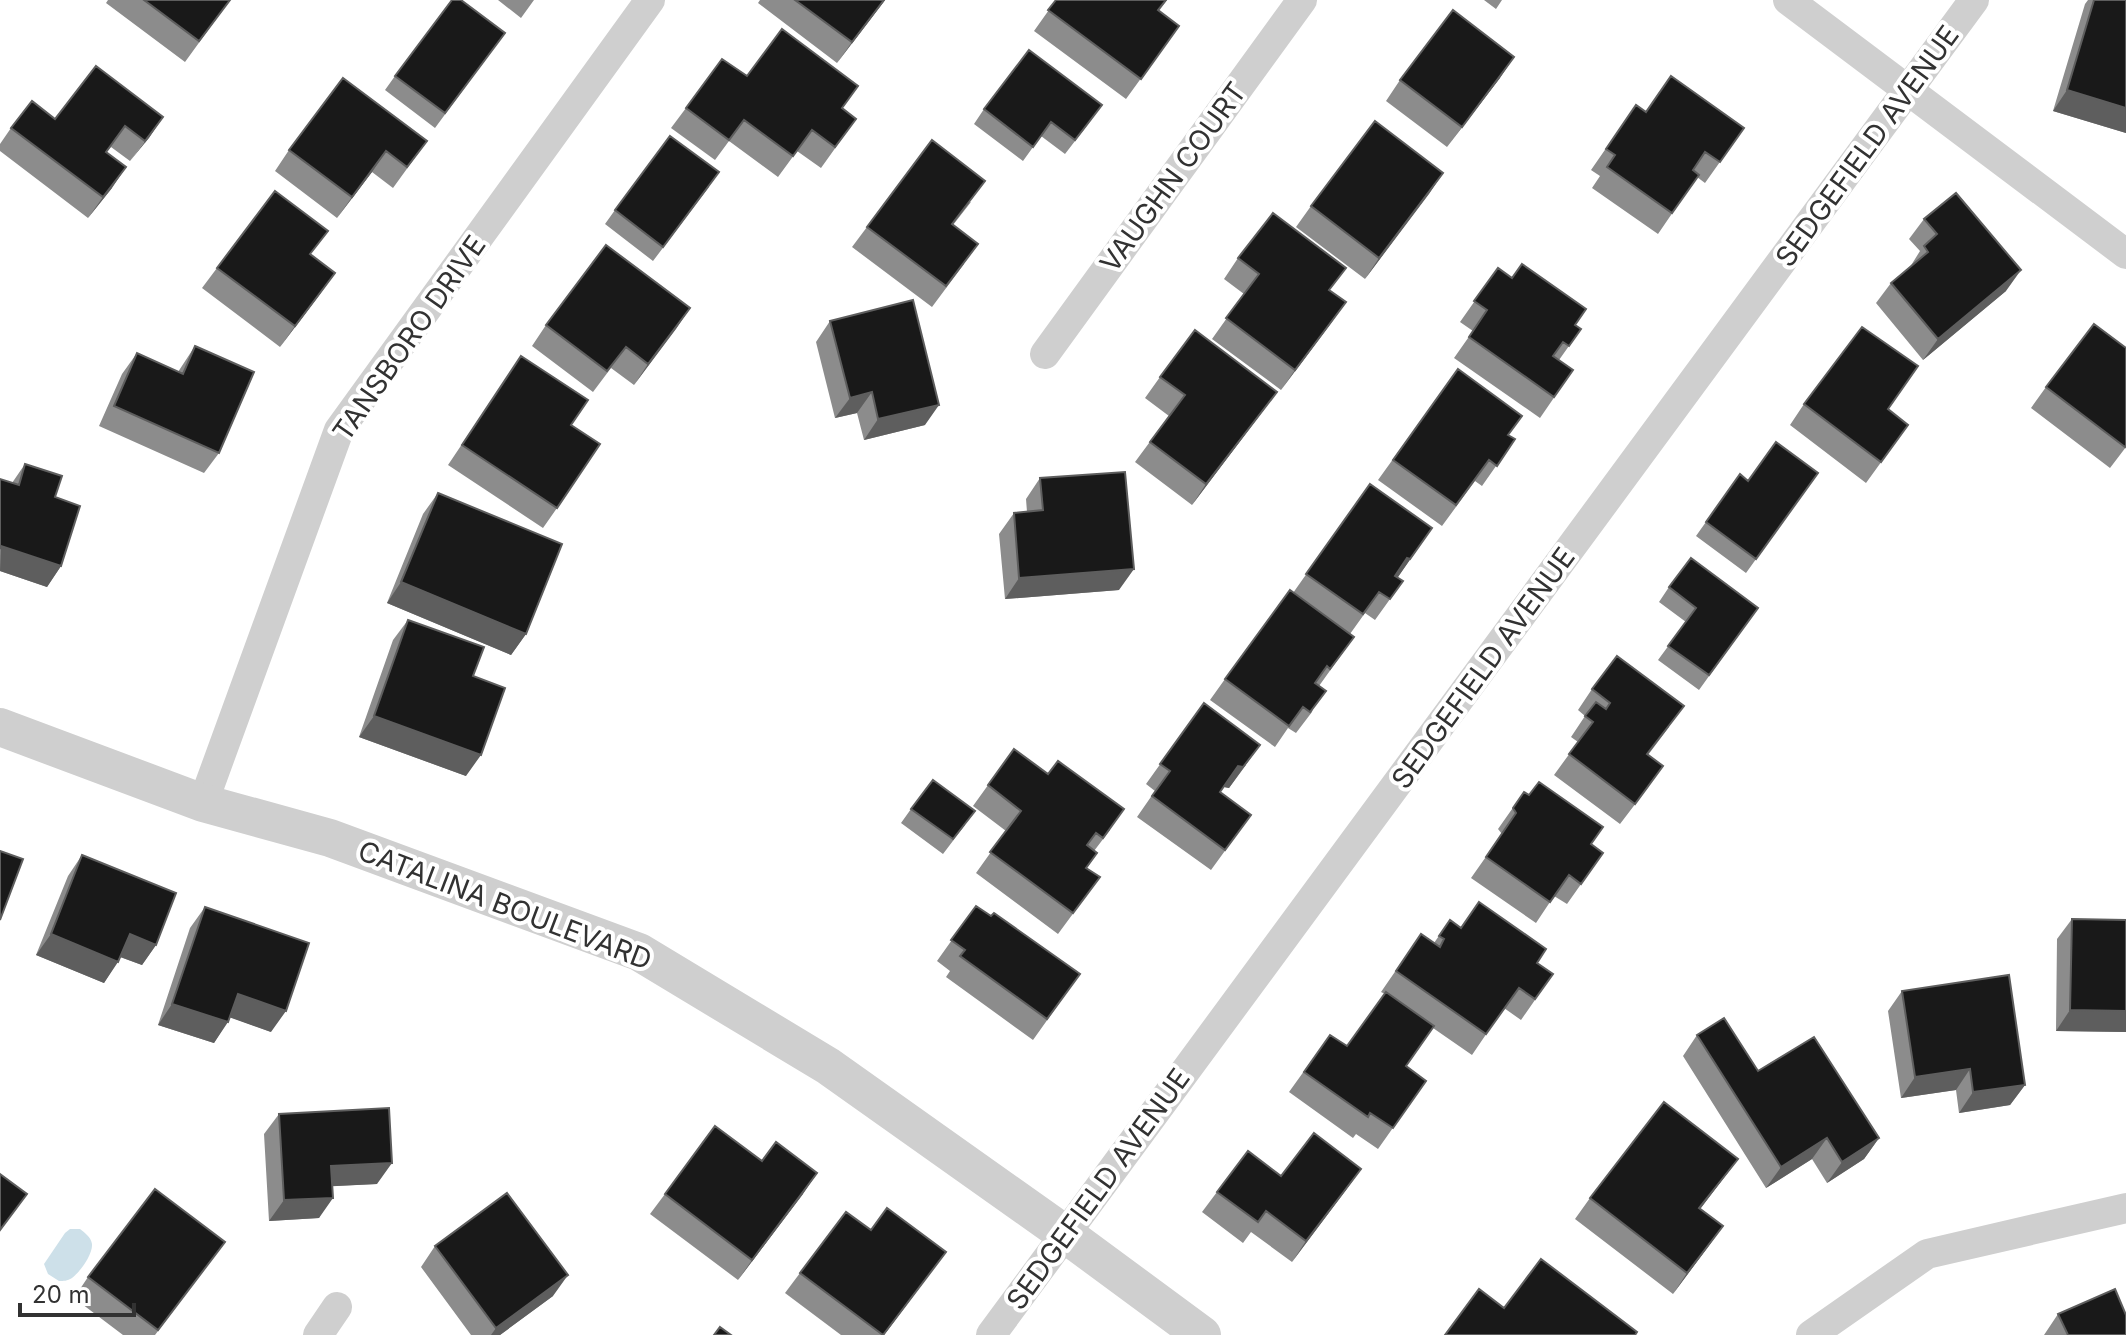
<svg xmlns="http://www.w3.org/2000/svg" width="2126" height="1335" viewBox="0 0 2126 1335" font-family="Inter,sans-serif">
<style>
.water{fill:#cde0e9}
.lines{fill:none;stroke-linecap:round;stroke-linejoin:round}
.minor{stroke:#cfcfcf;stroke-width:30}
.tertiary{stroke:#cfcfcf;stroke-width:38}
.wall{fill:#8c8c8c}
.shaded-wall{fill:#5e5e5e}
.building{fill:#191919;stroke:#5e5e5e;stroke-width:2}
.labels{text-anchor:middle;stroke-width:8;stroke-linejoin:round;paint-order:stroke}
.street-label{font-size:28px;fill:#323232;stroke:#fff}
</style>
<rect width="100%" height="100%" fill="#fff"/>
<!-- water -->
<path class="water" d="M70 1229H80C85 1233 91 1237 92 1244 93 1254 80 1272 72 1278 67 1281 64 1281 59 1281L48 1274 44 1264 65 1233Z"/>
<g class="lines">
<!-- minor -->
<path class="minor" d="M1788 0 2126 254
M1045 354 1302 0
M203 803 339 430 650 0
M318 1335 337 1307
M991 1335 1974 0
M1811 1335 1927 1254 2126 1208"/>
<!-- tertiary -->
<path class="tertiary" d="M0 727 203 803 330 838 639 952 828 1066 1065 1234 1202 1335"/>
</g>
<!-- wall -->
<path class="wall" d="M108 0H230L185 62 106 3Z
M498 0H534L521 18Z
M760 0H885L837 63 758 3Z
M1056 0H1167L1159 11 1179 26 1126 99 1034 31Z
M1484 0H1502L1496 9Z
M2088 0H2126V133L2053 111 2085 4Z
M505 33 435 128 385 90 395 76Z
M747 76 842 109 856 119 821 168 797 151 778 177 729 141 715 160 671 128 686 108Z
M1500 78 1447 147 1386 101 1400 80Z
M1636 105 1646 112 1744 128 1705 183 1697 177 1658 234 1592 188 1600 176 1591 170Z
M984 109 1092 119 1065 154 1041 136 1023 161 974 124Z
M163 117 130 161 111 147 107 152 112 188 88 218 0 151V144L11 128 55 119Z
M427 141 393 188 372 172 337 218 275 171 289 150Z
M1443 173 1365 279 1296 227 1311 206Z
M709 187 653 261 605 224 615 210Z
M971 202 953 225 964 264 932 307 852 247 867 227Z
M1924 219 2006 291 1923 360 1876 303 1891 283 1910 267 1920 251 1909 239Z
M311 255 320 294 280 347 202 288 217 268Z
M1238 258 1330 290 1331 323 1281 390 1212 339 1244 294 1224 279Z
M1498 268 1581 329 1559 360 1573 370 1540 418 1454 358 1473 331 1460 322Z
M690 308 634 385 611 368 593 392 532 346 546 325Z
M830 321 925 425 864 440 857 413 835 418 816 342Z
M195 346 219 453 204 473 99 426 122 374 137 353 178 372Z
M2126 348V447L2110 468 2031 408 2046 387Z
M521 356 571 425 557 508 543 528 448 465Z
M1458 369 1508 435 1515 439 1482 486 1475 481 1442 526 1378 480Z
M1160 377 1277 392 1192 505 1135 462 1169 416 1145 398Z
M1804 404 1888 409 1908 425 1866 483 1790 425Z
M25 464 55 497 61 566 47 587 0 571V479L12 483Z
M1818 473 1746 573 1696 536 1740 474 1748 481Z
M1040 478 1119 590 1005 599 999 534 1014 513 1027 512 1026 499Z
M1370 484 1432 528 1397 578 1403 581 1375 620 1365 613 1350 634 1354 637 1319 686 1312 712 1296 733 1288 728 1275 747 1210 700 1225 679 1293 593Z
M438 493 526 634 511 655 387 603 423 514Z
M1669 587 1758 608 1699 690 1658 660 1686 622 1659 602Z
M408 620 473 676 466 776 359 737 393 640Z
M1592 689 1669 727 1648 755 1649 786 1620 824 1554 775 1578 742 1571 737 1585 716 1578 710Z
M1204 703 1246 765 1229 788 1224 787 1220 792 1251 815 1211 870 1137 817 1155 791 1146 784Z
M1014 749 1110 830 1094 851 1097 853 1087 868 1100 877 1058 934 976 873 1006 831 973 806Z
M1524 792 1603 853 1567 904 1554 896 1536 923 1471 878 1502 834 1498 829Z
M911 809 965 825 943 854 901 823Z
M82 855 156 945 142 965 120 957 104 983 36 955 68 876Z
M976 906 1080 974 1033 1040 946 977 950 971 937 961Z
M205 907 271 1032 230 1017 214 1043 158 1025 190 928Z
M2072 919 2126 920V1032L2056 1031 2057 939Z
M1450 920 1461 928 1537 963 1553 974 1521 1020 1504 1008 1472 1055 1433 1028 1406 1066 1426 1081 1378 1149 1356 1134 1353 1138 1289 1092 1330 1035 1347 1046 1385 994 1381 992 1421 934 1434 943Z
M1902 991 2025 1085 2010 1105 1959 1113 1956 1090 1901 1098 1888 1011Z
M1697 1035 1758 1071 1879 1138 1864 1159 1827 1183 1812 1159 1766 1188 1683 1056Z
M279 1114 377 1184 333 1186 319 1218 269 1221 264 1134Z
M1738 1159 1700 1209 1723 1226 1673 1294 1575 1219 1590 1198Z
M1361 1169 1292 1262 1251 1232 1243 1243 1202 1212 1217 1192 1281 1176Z
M665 1194H803L738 1280 650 1214Z
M871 1230 946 1252 884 1335H841L785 1293 800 1273Z
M225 1242 155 1335H123L74 1298 88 1277Z
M435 1246 553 1296 500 1335H471L421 1267Z
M2058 1314 2126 1335H2044Z"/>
<!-- shaded-wall -->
<path class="shaded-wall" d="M884 0H885L837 63 852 42Z
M1514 57 1500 78 1447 147 1462 127Z
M2067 90 2126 108V133L2053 111Z
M163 117 149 138 130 161Z
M386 151 372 172 337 218 352 197Z
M126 167 112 188 88 218 103 197Z
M1443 173 1429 194 1365 279 1379 258Z
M2021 270 2006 291 1923 360 1938 339Z
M335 273 320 294 280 347 295 326Z
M1346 302 1331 323 1281 390 1295 370Z
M690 308 676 329 634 385 648 364Z
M872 392 857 413 835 418 850 398Z
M1277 392 1262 412 1192 505 1206 484Z
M939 405 925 425 864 440 878 419Z
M1432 528 1396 580 1392 579 1407 558Z
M1 546 61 566 47 587 0 571Z
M1134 569 1119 590 1005 599 1019 578Z
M401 582 526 634 511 655 387 603Z
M374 716 481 755 466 776 359 737Z
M1260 745 1229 788 1224 787 1238 766Z
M51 934 118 962 104 983 36 955Z
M130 934 156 945 142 965 115 955Z
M238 994 286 1011 271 1032 223 1015Z
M172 1004 228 1022 214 1043 158 1025Z
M2070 1010 2126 1011V1032L2056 1031Z
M1970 1069 1956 1090 1901 1098 1915 1077Z
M2025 1085 2010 1105 1959 1113 1973 1092Z
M1827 1138 1812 1159 1766 1188 1781 1167Z
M1879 1138 1864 1159 1827 1183 1842 1162Z
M1738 1159 1723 1179 1685 1229 1699 1208Z
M392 1163 377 1184 317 1187 331 1166Z
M1361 1169 1346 1190 1292 1262 1306 1241Z
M817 1173 803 1194 738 1280 752 1260Z
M333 1198 319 1218 269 1221 284 1200Z
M1723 1226 1708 1247 1673 1294 1687 1273Z
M946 1252 884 1335H883Z
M568 1275 553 1296 500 1335H491L496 1328Z"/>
<!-- building -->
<path class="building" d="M144 0H230L199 41Z
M452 0H461L505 33 445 113 395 76Z
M795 0H884L852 42Z
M1056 0H1166L1158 10 1179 26 1141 79 1048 10Z
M2094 0H2126V108L2067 90Z
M1453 10 1514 57 1462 127 1400 80Z
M782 29 858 86 842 108 856 119 835 147 812 130 793 156 744 120 729 140 686 108 722 59 747 76Z
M1029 50 1102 105 1075 140 1051 122 1033 147 984 109Z
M96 66 163 117 145 141 125 126 106 152 126 167 103 197 11 128 32 101 55 119Z
M1671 76 1744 128 1720 162 1705 152 1693 170 1699 175 1672 213 1607 167 1615 155 1606 149 1636 105 1646 112Z
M343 78 427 141 407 167 386 151 352 197 289 150Z
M1375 121 1443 173 1379 258 1311 206Z
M670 136 719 172 663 247 615 210Z
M932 140 985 181 952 224 978 244 946 286 867 227Z
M275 191 328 231 310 254 335 273 295 326 217 268Z
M1956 193 2021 270 1938 339 1891 283 1928 252 1924 246 1937 234 1924 219Z
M1273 213 1346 268 1329 290 1346 302 1295 370 1226 318 1259 274 1238 258Z
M606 245 690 308 648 364 626 347 607 371 546 325Z
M1522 264 1586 309 1575 325 1581 329 1569 346 1563 342 1553 356 1573 370 1554 397 1469 337 1487 310 1474 301 1498 268 1512 278Z
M913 300 939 405 878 419 872 392 850 398 830 321Z
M2094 324 2126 348V445L2125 447 2046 387Z
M1862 327 1918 366 1888 409 1908 425 1881 462 1804 404Z
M1195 330 1277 392 1206 484 1150 442 1185 395 1160 377Z
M195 346 254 372 219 453 114 406 137 353 183 374Z
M521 356 588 400 571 425 600 444 557 508 462 445Z
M1458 369 1522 416 1508 435 1515 439 1497 466 1489 460 1456 505 1393 460Z
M1776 442 1818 473 1756 559 1706 522 1740 474 1748 481Z
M25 464 62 476 55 497 80 506 61 566 1 546 0 549V479L19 485Z
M1125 472 1134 569 1019 578 1014 513 1043 510 1040 478Z
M1370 484 1432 528 1410 559 1407 558 1395 576 1403 581 1390 599 1379 592 1363 614 1306 574Z
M438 493 562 544 526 634 401 582Z
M1691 558 1758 608 1709 675 1668 646 1696 608 1669 587Z
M1290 590 1354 637 1330 669 1327 666 1315 683 1326 691 1310 712 1303 707 1289 726 1225 679Z
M408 620 484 647 473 676 505 688 481 755 374 716Z
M1617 656 1684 706 1647 754 1663 766 1635 804 1569 754 1593 722 1585 716 1596 702 1606 709 1610 703 1592 689Z
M1204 703 1260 745 1243 767 1238 766 1220 792 1251 815 1225 850 1152 796 1170 771 1160 764Z
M1014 749 1048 774 1058 761 1124 809 1103 838 1096 833 1087 845 1097 853 1086 868 1100 877 1073 913 990 852 1021 811 988 785Z
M933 780 975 811 953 839 911 809Z
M1539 782 1603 827 1591 844 1603 853 1581 884 1569 875 1550 902 1486 857 1516 813 1513 808 1524 792 1529 795Z
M0 851 23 859 0 920Z
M82 855 176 893 156 945 130 934 118 962 51 934Z
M1479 902 1546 949 1537 963 1553 974 1535 999 1519 988 1486 1034 1396 971 1421 934 1440 947 1444 939 1439 936 1450 920 1461 928Z
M976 906 991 916 994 913 1080 974 1047 1019 960 956 965 950 951 940Z
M205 907 309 943 286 1011 238 994 228 1022 172 1004Z
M2072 919 2126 920V1011L2070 1010Z
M2009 975 2025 1085 1973 1092 1970 1069 1915 1077 1902 991Z
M1386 992 1434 1026 1406 1066 1426 1081 1393 1128 1370 1113 1368 1117 1304 1072 1330 1035 1347 1046Z
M1724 1018 1758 1071 1814 1037 1879 1138 1842 1162 1827 1138 1781 1167 1697 1035Z
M1664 1102 1738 1159 1699 1208 1723 1226 1687 1273 1590 1198Z
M389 1108 392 1163 331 1166 333 1198 284 1200 279 1114Z
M715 1126 762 1161 776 1142 817 1173 752 1260 665 1194Z
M1314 1133 1361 1169 1306 1241 1266 1211 1258 1222 1217 1192 1248 1151 1281 1176Z
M0 1174 27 1194 0 1230Z
M155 1189 225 1242 158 1330 88 1277Z
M507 1193 568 1275 496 1328 435 1246Z
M887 1208 946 1252 883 1335 800 1273 846 1212 871 1230Z
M1541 1259 1637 1332 1635 1335H1445L1479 1289 1504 1308Z
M2115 1289 2126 1315V1335H2068L2058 1314Z
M720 1327 731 1335H714Z"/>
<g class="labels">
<!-- street labels -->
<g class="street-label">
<text transform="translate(1867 146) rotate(-54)" y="10">SEDGEFIELD AVENUE</text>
<text transform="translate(1173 177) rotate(-54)" y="10">VAUGHN COURT</text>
<text transform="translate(409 338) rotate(-55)" y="10">TANSBORO DRIVE</text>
<text transform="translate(1483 668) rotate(-54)" y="10">SEDGEFIELD AVENUE</text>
<text transform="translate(505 905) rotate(21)" y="10">CATALINA BOULEVARD</text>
<text transform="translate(1098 1189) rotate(-54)" y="10">SEDGEFIELD AVENUE</text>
</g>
</g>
<!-- scale -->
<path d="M20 1303v12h114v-12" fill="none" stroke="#323232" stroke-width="4"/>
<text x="32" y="1303" font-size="24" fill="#323232" stroke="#ffffff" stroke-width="6" paint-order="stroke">20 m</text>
</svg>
